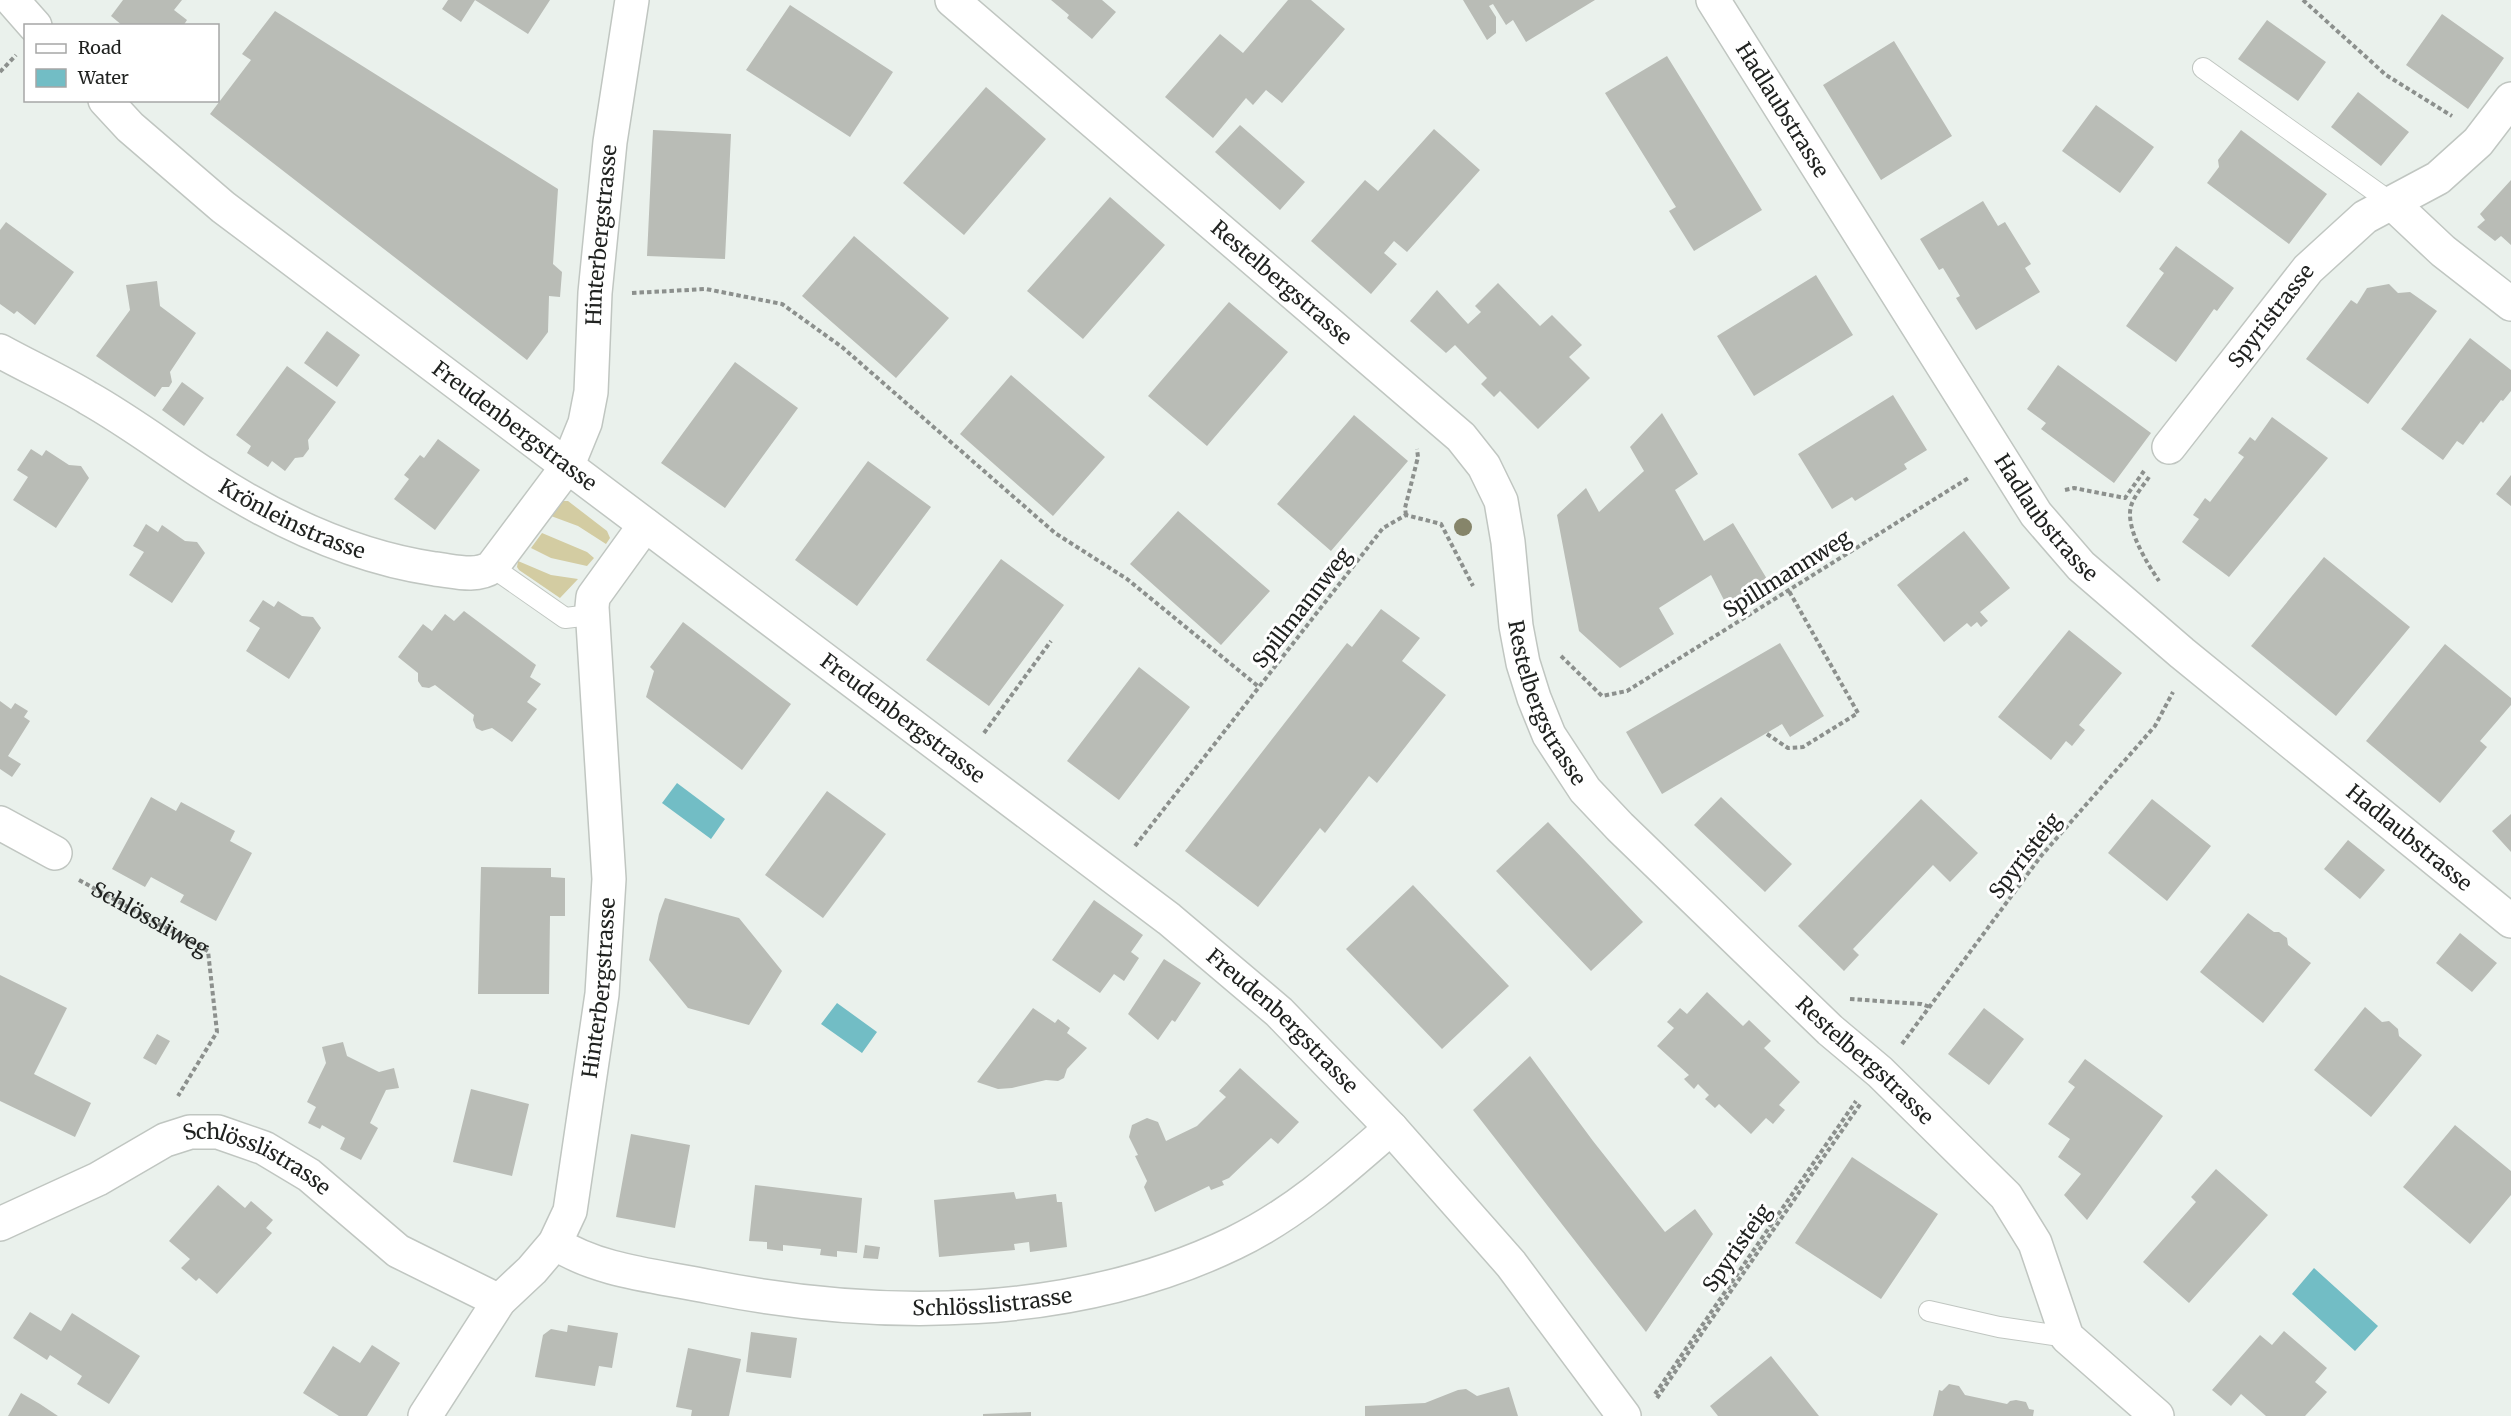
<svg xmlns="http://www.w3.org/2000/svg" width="2511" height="1416" viewBox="0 0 2511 1416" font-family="Merriweather,serif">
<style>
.green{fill:#d3cca2}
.water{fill:#72bdc5}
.building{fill:#b9bcb6}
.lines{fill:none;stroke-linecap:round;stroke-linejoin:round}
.service-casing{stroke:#c0c6c1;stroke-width:22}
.minor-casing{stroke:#c0c6c1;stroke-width:36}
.path{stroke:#8c908d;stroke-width:4;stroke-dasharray:4.5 3;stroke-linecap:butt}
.service{stroke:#fff;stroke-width:20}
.minor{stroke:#fff;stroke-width:33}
.tree{fill:#86856a}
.labels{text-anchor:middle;stroke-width:6;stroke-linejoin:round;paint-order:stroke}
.street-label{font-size:21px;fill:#202220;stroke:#fff}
</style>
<rect width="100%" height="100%" fill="#eaf1ec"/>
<!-- green -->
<path class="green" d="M563 501H568L607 531 610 538 606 544 578 526 551 516Z
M542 533 587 552 594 558 587 566 551 558 531 548Z
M518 561 551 575 578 579 560 598 519 570 517 567Z"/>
<!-- water -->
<path class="water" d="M677 783 725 819 711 839 662 803Z
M837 1003 877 1032 862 1053 821 1024Z
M2314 1268 2378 1326 2355 1351 2292 1294Z"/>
<!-- building -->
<path class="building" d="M123 0H182L174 10 187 20 183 26H123L111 16Z
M448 0H550L528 34 475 0 461 22 442 9Z
M1051 0H1102L1116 12 1092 39 1067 18 1069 15Z
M1288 0H1311L1345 29 1282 103 1266 90 1253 105 1246 98 1213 138 1165 97 1220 34 1243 53Z
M1463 0H1595L1526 42 1513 20 1506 25 1493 4 1489 6 1496 17V33L1487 40Z
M790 5 893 72 850 137 746 70Z
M275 11 558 189 553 264 562 272 560 297 549 296 548 332 527 360 210 114 251 60 242 54Z
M2442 14 2504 58 2468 109 2406 65Z
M2267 20 2326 62 2298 101 2238 59Z
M1894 41 1952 136 1881 180 1823 85Z
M1667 56 1762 210 1694 251 1669 211 1676 207 1605 93Z
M986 87 1046 139 964 235 903 183Z
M2358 92 2409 132 2381 166 2331 127Z
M2096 105 2154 147 2120 193 2062 151Z
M1240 125 1305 182 1280 210 1215 152Z
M1434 129 1480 170 1407 252 1394 241 1384 253 1397 264 1371 294 1311 241 1365 180 1378 191Z
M653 130 731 134 725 259 647 256Z
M2241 130 2327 194 2289 244 2207 183 2219 167 2218 160Z
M2511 180V245L2501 236 2495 241 2477 227 2485 220 2480 214Z
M1110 197 1165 245 1083 339 1027 291Z
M1983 201 1998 226 2005 222 2031 264 2025 268 2040 292 1976 330 1956 298 1960 296 1943 268 1939 270 1920 239Z
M6 222 74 272 35 325 17 311 14 314 0 304V230Z
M854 236 949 318 896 378 802 296Z
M2176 246 2234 288 2217 311 2214 309 2176 362 2126 326 2164 273 2159 269Z
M1816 275 1853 335 1754 396 1717 336Z
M157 281 160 306 196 333 170 372 172 382 169 387H162L155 397 96 356 130 310 126 285Z
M1498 283 1540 326 1552 315 1582 345 1569 357 1590 378 1538 429 1500 391 1494 397 1481 384 1487 378 1455 345 1446 353 1410 321 1437 290 1468 324 1481 312 1475 306Z
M2389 284 2398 293 2410 292 2437 311 2368 404 2306 359 2351 300 2357 304 2367 288Z
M1229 302 1288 352 1207 446 1148 396Z
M327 331 360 355 337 387 304 363Z
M2470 338 2511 370V391L2503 401 2501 400 2483 423 2481 421 2463 445 2457 441 2443 460 2401 429Z
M735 362 798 408 725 508 661 463Z
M2058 365 2151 433 2114 483 2041 429 2046 423 2027 409Z
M287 366 336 402 308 440 309 449 303 457 295 458 285 471 272 461 268 467 247 453 251 446 236 435Z
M1011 375 1105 457 1053 516 960 434Z
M182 382 204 398 184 426 162 410Z
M1893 395 1927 450 1904 464 1907 469 1855 501 1852 497 1832 509 1798 454Z
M1662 413 1698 474 1675 490 1704 541 1733 523 1767 579 1726 604 1711 575 1659 608 1674 634 1620 668 1579 631 1557 515 1586 488 1599 512 1644 471 1630 447Z
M1354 415 1408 461 1331 551 1277 504Z
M2272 417 2328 458 2229 577 2182 542 2199 519 2193 515 2205 498 2210 502 2244 457 2238 453 2250 437 2255 441Z
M438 439 480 470 435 530 394 499 409 479 404 475 420 455 424 458Z
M31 449 42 456 46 450 69 465 81 466 89 478 56 528 13 500 28 477 17 470Z
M868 461 931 507 857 606 795 560Z
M2511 475V506L2496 494Z
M1178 511 1270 591 1221 645 1130 564Z
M146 524 158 532 162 525 185 541 197 542 205 553 172 603 129 575 144 552 133 546Z
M1964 531 2010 588 1980 612 1988 621 1981 627 1977 622 1971 627 1967 623 1944 642 1897 585Z
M2324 557 2410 627 2336 716 2251 646Z
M1001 559 1064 605 989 706 926 660Z
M263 600 274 607 278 601 302 616 313 617 321 628 289 679 246 651 260 628 249 621Z
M1381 609 1420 638 1402 661 1446 695 1377 783 1369 776 1325 833 1320 828 1258 907 1185 851 1347 643 1352 647Z
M464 611 536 665 530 677 541 684 527 702 537 709 512 742 492 728 482 731 476 728 473 720 474 715 435 685 429 688 422 687 418 681V673L398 657 423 624 432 631 445 614 454 621Z
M683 622 791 704 742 770 646 697 654 671 650 667Z
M2069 630 2122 673 2079 725 2085 730 2072 746 2066 741 2051 760 1998 717Z
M1780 643 1824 716 1790 737 1782 724 1662 794 1626 732Z
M2445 644 2511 698V705L2480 741 2487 747 2440 803 2366 741Z
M1139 667 1190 707 1119 800 1067 761Z
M0 701 11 709 15 703 28 711 24 717 30 721 8 756 21 764 12 777 0 769Z
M827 791 886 834 823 918 765 875Z
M151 797 176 811 181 802 235 831 230 841 252 853 216 921 180 902 184 895 151 877 145 887 112 869Z
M1721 797 1792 864 1765 892 1694 825Z
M1921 799 1978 853 1950 882 1933 865 1853 949 1859 955 1844 971 1798 926Z
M2152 799 2211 846 2167 901 2108 853Z
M2511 814V852L2492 831Z
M1548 822 1643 922 1591 971 1496 871Z
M2348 840 2385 870 2360 899 2324 869Z
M481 867 551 868V877L565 878V916H550L549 994H478Z
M1413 885 1509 986 1442 1049 1346 949Z
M665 898 739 918 782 971 749 1025 688 1008 649 960 659 914Z
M1094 900 1143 935 1131 952 1139 958 1124 981 1114 974 1100 993 1052 960Z
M2248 913 2274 932H2279L2287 938 2288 945 2311 963 2263 1023 2200 972Z
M2460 933 2497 963 2472 992 2436 963Z
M1164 959 1201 983 1175 1022 1172 1020 1158 1040 1128 1014Z
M0 975 67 1008 34 1074 91 1103 75 1137 0 1101Z
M1707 992 1743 1026 1749 1020 1771 1041 1764 1048 1800 1082 1779 1105 1785 1110 1773 1124 1766 1118 1751 1134 1719 1104 1715 1108 1705 1099 1709 1095 1698 1084 1694 1089 1684 1079 1689 1075 1657 1046 1674 1028 1667 1022 1680 1008 1687 1014Z
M2365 1007 2382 1022 2389 1021 2398 1029 2399 1036 2422 1055 2371 1117 2314 1070Z
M1033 1008 1055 1023 1058 1019 1070 1028 1067 1033 1087 1048 1067 1069 1064 1078 1058 1081 1046 1080 1012 1088 998 1089 977 1082Z
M1984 1008 2024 1039 1989 1085 1948 1054Z
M157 1034 170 1041 156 1065 143 1058Z
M343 1042 347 1056 379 1072 394 1068 399 1088 386 1090 370 1123 378 1128 361 1160 340 1149 345 1138 322 1125 320 1129 308 1123 316 1107 307 1102 326 1063 322 1047Z
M1530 1056 1593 1141 1665 1232 1695 1209 1713 1234 1646 1332 1473 1110Z
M2085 1059 2163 1116 2087 1220 2064 1195 2081 1174 2058 1157 2070 1139 2048 1124 2075 1087 2068 1082Z
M1240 1068 1299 1122 1278 1144 1271 1138 1229 1178 1222 1181 1224 1185 1211 1190 1209 1186 1155 1212 1144 1187 1147 1181 1135 1156 1138 1155 1129 1137 1132 1125 1147 1118 1158 1122 1166 1141 1197 1126 1226 1097 1219 1091Z
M471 1089 529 1104 512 1176 453 1162Z
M2455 1125 2511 1171V1195L2470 1244 2403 1187Z
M631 1134 690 1145 675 1228 616 1217Z
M1852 1157 1938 1214 1881 1299 1795 1243Z
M2216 1169 2268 1215 2189 1303 2143 1262 2196 1202 2191 1197Z
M218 1185 245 1208 251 1201 273 1220 266 1228 272 1233 217 1294 199 1278 196 1281 181 1268 190 1259 169 1241Z
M755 1185 862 1198 857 1253 837 1251V1257L820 1255 821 1249 783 1245V1251L767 1249V1242L749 1241Z
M1014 1192 1016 1199 1056 1194 1057 1202H1062L1067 1247 1030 1252 1029 1242 1014 1244 1015 1250 939 1257 934 1200Z
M865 1245 880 1247 878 1259 863 1258Z
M30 1312 61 1331 72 1313 140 1356 109 1404 77 1384 82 1376 50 1355 47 1360 13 1338Z
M568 1325 618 1333 612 1368 599 1366 595 1386 535 1377 543 1335 551 1329 567 1332Z
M2284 1331 2327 1368 2315 1382 2327 1392 2305 1416H2266L2241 1394 2231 1406 2212 1390 2260 1335 2272 1345Z
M751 1332 797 1338 791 1378 746 1372Z
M372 1345 400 1363 367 1416H339L303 1393 333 1346 360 1363Z
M688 1348 741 1359 729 1416H691L692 1410 676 1407Z
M1771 1356 1819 1416H1718L1710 1406Z
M1949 1384 1959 1386 1965 1395 2007 1404 2010 1401 2016 1400 2026 1402 2029 1409 2034 1410 2033 1416H1933L1939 1390 1942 1391Z
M1509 1387 1518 1416H1365V1406L1425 1403 1458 1390 1466 1389 1477 1396Z
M21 1393 40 1404 58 1416H8Z
M1031 1412V1416H983V1414Z"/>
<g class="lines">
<!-- service casing -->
<g class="service-casing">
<path id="service" d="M2203 68 2393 204
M492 567 565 618 591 615
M1929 1311 1999 1327 2067 1337"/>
</g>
<!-- minor casing -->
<g class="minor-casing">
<g id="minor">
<path d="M12 0 35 26"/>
<path id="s2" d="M952 0 1461 437 1484 466 1501 501 1508 542 1516 626 1523 663 1534 698 1549 735 1585 790 1620 827 1830 1030 1880 1072 2006 1196 2035 1243 2067 1337 2157 1416"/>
<path id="s3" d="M1713 0 2036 514 2081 566 2182 653 2511 921"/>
<path id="s4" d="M105 100 130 127 223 207 1169 919 1279 1012 1391 1128 1511 1264 1624 1416"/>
<path d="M2393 204 2443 251 2511 304"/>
<path id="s5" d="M0 351C29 367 60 381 88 398 129 421 167 450 206 475 275 520 353 557 435 569 454 571 476 578 492 567L567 467 585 423 591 392 595 293 610 142 632 0"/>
<path id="s6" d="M2169 447 2308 269 2365 217 2438 178 2478 142 2511 99"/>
<path d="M0 823 55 853"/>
<path id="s7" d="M0 1224 98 1179 165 1140 190 1132H218L264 1148 309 1175 398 1251 499 1301"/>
<path id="s8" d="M555 1243C599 1272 660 1276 711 1287 883 1321 1074 1320 1234 1243 1294 1214 1342 1171 1391 1128"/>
<path id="s9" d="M425 1416 499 1301 532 1270 555 1243 570 1211 602 994 609 879 592 607 593 597 645 525"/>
</g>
</g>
<!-- path -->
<g class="path">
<path d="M2303 0 2386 75 2452 116"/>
<path d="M0 72 16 55"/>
<path d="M632 293 706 289 782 304 842 347 1055 533 1127 579 1259 687"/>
<path d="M2149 477C2143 486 2134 496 2131 506 2125 528 2147 563 2159 581"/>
<path d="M2065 490 2074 488 2125 498 2144 471"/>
<path d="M1406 515 1405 508 1418 457 1417 449"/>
<path d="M1561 656 1602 696 1627 691 1970 477"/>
<path d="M984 733 1051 641"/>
<path d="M1767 734 1788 748 1803 747 1858 713 1789 591"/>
<path d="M1135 846 1383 528 1406 515 1441 524 1473 586"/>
<path id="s1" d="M79 880 208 951 217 1032 178 1096"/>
<path d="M1850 999 1921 1004 1930 1007"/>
<path d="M1902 1044 2041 856 2155 726 2173 692"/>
<path d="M1655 1394 1856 1101"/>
<path d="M1657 1398 1861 1103"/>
</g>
<!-- service -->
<use href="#service" class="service"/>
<!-- minor -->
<use href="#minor" class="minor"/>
</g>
<!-- trees -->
<circle class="tree" cx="1463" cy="527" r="9"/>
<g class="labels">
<!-- street labels -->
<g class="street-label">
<text dy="7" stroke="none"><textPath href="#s3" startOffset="130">Hadlaubstrasse</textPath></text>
<text dy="7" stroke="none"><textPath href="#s5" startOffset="910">Hinterbergstrasse</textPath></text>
<text dy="7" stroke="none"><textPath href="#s2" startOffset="434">Restelbergstrasse</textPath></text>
<text dy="7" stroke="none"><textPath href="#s6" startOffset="166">Spyristrasse</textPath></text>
<text dy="7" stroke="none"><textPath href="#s4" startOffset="524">Freudenbergstrasse</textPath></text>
<text dy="7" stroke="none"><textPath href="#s5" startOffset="338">Krönleinstrasse</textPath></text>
<text dy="7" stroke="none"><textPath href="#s3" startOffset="616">Hadlaubstrasse</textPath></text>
<text transform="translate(1787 574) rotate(-32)" y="7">Spillmannweg</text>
<text transform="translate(1302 608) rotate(-52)" y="7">Spillmannweg</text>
<text dy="7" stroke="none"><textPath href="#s2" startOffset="956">Restelbergstrasse</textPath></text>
<text dy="7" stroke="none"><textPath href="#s4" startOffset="1010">Freudenbergstrasse</textPath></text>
<text dy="7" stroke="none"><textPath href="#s3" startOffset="1102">Hadlaubstrasse</textPath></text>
<text transform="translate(2025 856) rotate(-52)" y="7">Spyristeig</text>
<text dy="7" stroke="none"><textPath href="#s1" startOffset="81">Schlössliweg</textPath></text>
<text dy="7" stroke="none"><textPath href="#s9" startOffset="478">Hinterbergstrasse</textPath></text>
<text dy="7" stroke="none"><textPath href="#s4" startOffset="1496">Freudenbergstrasse</textPath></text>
<text dy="7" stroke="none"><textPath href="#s2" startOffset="1442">Restelbergstrasse</textPath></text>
<text dy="7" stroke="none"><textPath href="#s7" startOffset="285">Schlösslistrasse</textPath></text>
<text transform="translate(1737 1248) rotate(-55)" y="7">Spyristeig</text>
<text dy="7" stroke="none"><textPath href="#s8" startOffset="446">Schlösslistrasse</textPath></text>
</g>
</g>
<!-- legend -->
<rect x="24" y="24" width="195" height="78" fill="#ffffff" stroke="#a6a7a6" stroke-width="1.5"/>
<rect x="36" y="44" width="30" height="9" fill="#ffffff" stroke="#a6a7a6" stroke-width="1.5"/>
<text x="78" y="54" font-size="18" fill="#202220">Road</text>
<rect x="36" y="69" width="30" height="18" fill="#72bdc5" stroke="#a6a7a6" stroke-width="1.5"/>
<text x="78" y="84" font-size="18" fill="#202220">Water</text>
</svg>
